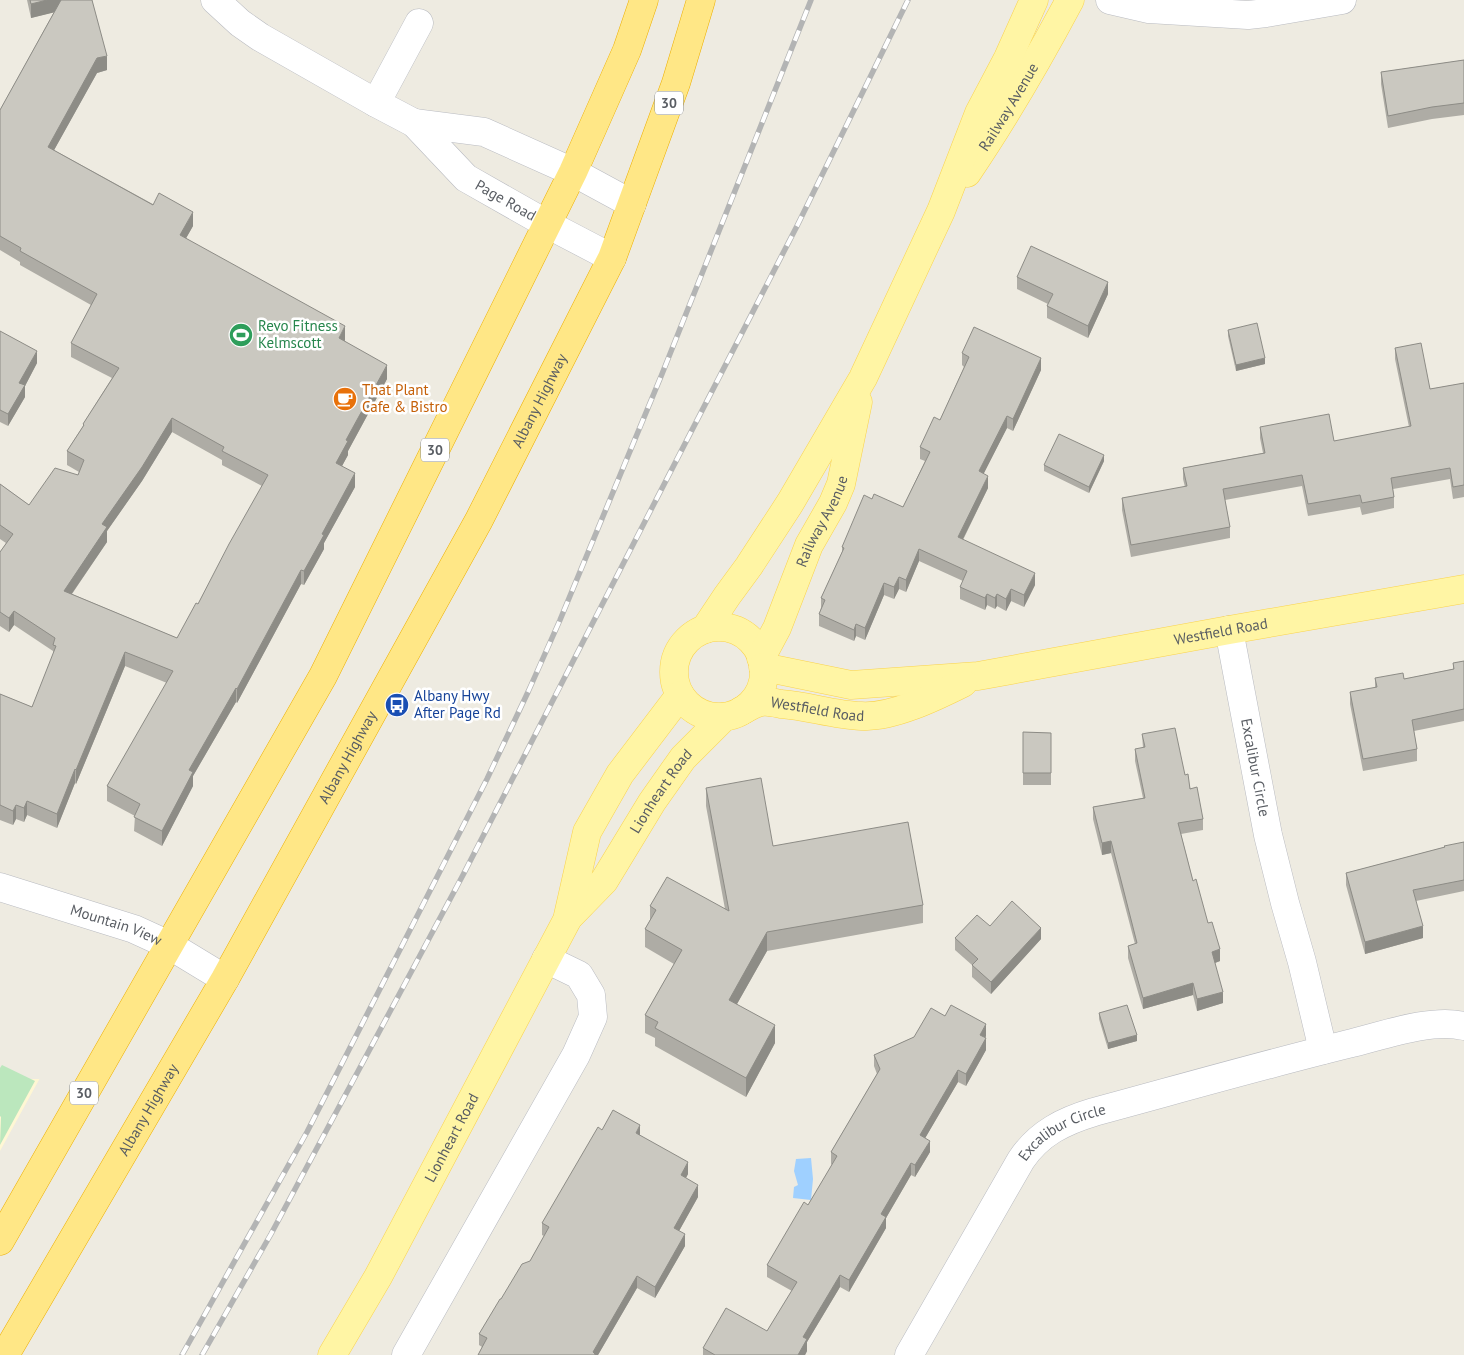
<svg xmlns="http://www.w3.org/2000/svg" width="1464" height="1355" viewBox="0 0 1464 1355" font-family="'PT Sans',sans-serif">
<style>
.commercial{fill:#fff7d4}
.green{fill:#bbe7bd}
.water{fill:#9fd0ff}
.lines{fill:none;stroke-linecap:round;stroke-linejoin:round}
.minor-casing{stroke:#b9bbc1;stroke-width:29}
.major-casing{stroke:#fad34d;stroke-width:29}
.highway-casing{stroke:#eeb000;stroke-width:29}
.minor{stroke:#fff;stroke-width:28}
.major{stroke:#fff5a4;stroke-width:28}
.highway{stroke:#ffe786;stroke-width:28}
.rail-casing{stroke:#b3b4b4;stroke-width:5.5}
.rail{stroke:#fff;stroke-width:4;stroke-dasharray:11;stroke-linecap:butt}
.wall{fill:#aeaca5;fill-rule:evenodd}
.shaded-wall{fill:#8d8c86}
.building{fill:#cac8c0;stroke:#8d8c86;fill-rule:evenodd}
.labels{text-anchor:middle;stroke-width:5;stroke-linejoin:round;paint-order:stroke}
.shield{fill:#fff;stroke:#8b8e92;stroke-width:1}
.shield-label{font-size:14px;font-weight:bold;fill:#595d63}
.street-label{font-size:15px;fill:#595d63;stroke:#fff}
.leisure-label{font-size:15px;fill:#27864d;stroke:#fff;text-anchor:start}
.food-label{font-size:15px;fill:#c56008;stroke:#fff;text-anchor:start}
.transit-label{font-size:15px;fill:#164399;stroke:#fff;text-anchor:start}
</style>
<rect width="100%" height="100%" fill="#eeebe1"/>
<!-- commercial -->
<path class="commercial" d="M41 1078H40L0 1151V1079Z"/>
<!-- green -->
<path class="green" d="M2 1065 35 1081 0 1145 1 1117 0 1116V1068Z"/>
<!-- water -->
<path class="water" d="M811 1158 813 1179 811 1200 793 1198 794 1187 798 1185 794 1171 796 1159Z"/>
<g class="lines">
<!-- minor casing -->
<g class="minor-casing">
<g id="minor">
<path id="s1" d="M215 0 240 23 260 37 376 103 414 123 466 178 547 224 612 258"/>
<path d="M1110 0 1149 9 1248 15 1266 13 1342 0"/>
<path d="M376 103 419 23"/>
<path d="M414 123 484 132 573 172 632 204"/>
<path id="s2" d="M1229 630 1268 835 1285 903 1302 962 1323 1050"/>
<path id="s3" d="M0 887 134 929 169 945 225 979"/>
<path d="M406 1355 576 1055 593 1017 591 995 579 975 546 959"/>
<path id="s4" d="M909 1355 1021 1160C1039 1133 1064 1121 1094 1112 1179 1089 1263 1065 1348 1044 1382 1036 1430 1018 1464 1026"/>
</g>
</g>
<!-- major casing -->
<g class="major-casing">
<g id="major">
<path id="s5" d="M967 173C1005 117 1038 60 1070 0"/>
<circle cx="719" cy="672" r="45"/>
<path d="M705 629 727 596 749 566 790 503 863 378 941 211 979 113 1008 58 1034 0"/>
<path id="s6" d="M761 658 777 628 809 545 833 503 841 484 858 402"/>
<path id="s7" d="M763 667 851 685 978 676 1229 630 1464 589"/>
<path id="s8" d="M741 711C747 708 755 703 762 702 768 701 776 703 781 704 808 706 834 715 861 716 892 718 935 697 963 683"/>
<path id="s9" d="M568 918 604 881 652 802 683 758 724 717"/>
<path id="s10" d="M332 1355 378 1277 567 920 587 832 620 774 680 695"/>
</g>
</g>
<!-- highway casing -->
<g class="highway-casing">
<g id="highway">
<path d="M0 1241 323 676 573 172 627 50 644 0"/>
<path id="s11" d="M5 1355 225 979 479 520 612 258 676 83 701 0"/>
</g>
</g>
<!-- minor -->
<use href="#minor" class="minor"/>
<!-- major -->
<use href="#major" class="major"/>
<!-- highway -->
<use href="#highway" class="highway"/>
<!-- rail casing -->
<g class="rail-casing">
<path id="rail" d="M182 1355 307 1132 487 779 528 692 560 620 662 374 811 0
M202 1355 271 1234 463 875 797 226 908 0"/>
</g>
<!-- rail -->
<use href="#rail" class="rail"/>
</g>
<!-- wall -->
<path class="wall" d="M27 0H92L107 70 97 73 54 150 193 226 186 238 345 340V341L387 379 348 451V455L342 466 355 487 324 543V549L304 585 301 584 237 703 236 702 193 776V786L162 846 134 831 135 816 107 801V786L167 683 125 666 76 784 75 783 57 828 27 815 24 822 16 819 13 825 0 820V694L32 707 53 655V651L14 625 9 632 0 626V552L6 543 0 539V484L29 505 78 475 79 472 67 465V451L83 426V424L112 378 71 357V343L91 305 20 265V262L0 250V110L54 12 31 18ZM172 432 222 460V465L262 486 198 604 177 638 72 594 107 542V531L142 481Z
M1464 60V115L1432 119 1388 128 1381 84V72Z
M1017 277 1108 294 1088 338 1047 318V306L1048 304 1017 289Z
M1228 330 1265 364 1236 371 1228 336Z
M0 331 37 363 25 386V397L8 426 0 422Z
M1395 348 1430 389 1464 383V497L1453 499 1450 479 1393 489 1394 497V508L1362 515 1360 507 1308 516 1302 486 1225 500 1230 527V538L1131 557 1122 510V498L1185 487 1183 479V468L1263 453 1260 438V427L1334 441 1409 427 1395 359Z
M962 353 1041 370 1013 431 1007 428 983 474 988 488 963 540 1035 585 1024 607 1011 601 1006 611 997 606 995 609 987 605 985 610 960 599V587L963 581 919 561 906 592 899 589 894 599 884 595 865 640 856 636 854 641 819 626V614L821 608V598L842 552V547L872 499 903 507 925 461 920 459V447L940 420 964 367 962 365Z
M1104 461 1089 493 1044 471V465Z
M1464 661V721L1414 731 1417 749V761L1363 771 1350 704V692L1375 688V678L1404 679 1453 669V663Z
M1023 732 1051 733V785H1023Z
M1142 734 1185 775 1203 819V830L1181 834 1193 881 1208 923 1220 961 1215 963 1223 1003 1197 1011 1193 995 1143 1009 1128 958V946L1135 944 1111 853 1102 855 1093 819V807L1143 798 1135 761V749L1143 748Z
M706 788 773 846 923 905V923L767 951 737 1004 775 1043 746 1097 655 1046V1038L645 1033V1015L674 964 645 947V929L650 920V906L725 909 706 806Z
M1464 842V891L1416 901 1423 938 1365 954 1346 885V873Z
M990 926 1041 939 991 994 972 977V965L955 950V938Z
M1099 1013 1137 1041 1108 1049 1099 1019Z
M945 1016 986 1036 985 1038 986 1050 966 1086 958 1082 925 1138 930 1152 915 1177 911 1175 886 1218V1228L849 1292 840 1287 807 1342V1351L805 1355H703V1348L767 1331 792 1291 767 1277V1265L808 1205 832 1165 831 1164V1152L877 1074 874 1066V1055L914 1037Z
M602 1130 640 1135 688 1174 686 1178 698 1197 679 1231 685 1246 655 1298 637 1288 598 1355H478L482 1347 479 1345V1334L501 1299 530 1261 544 1236 542 1235V1223Z"/>
<!-- shaded-wall -->
<path class="shaded-wall" d="M47 0H64V10L31 18V4Z
M107 56V70L97 73 48 161V147L97 58Z
M193 212V226L180 249V235Z
M1108 282V294L1088 338V326Z
M345 326V340L339 352V338Z
M37 351V363L25 386V397L8 426V414L19 383Z
M1041 358V370L1013 431V419Z
M1265 358V364L1236 371V365Z
M387 365V379L348 451V455L336 477V463L346 440Z
M1007 416V428L979 483V471Z
M172 418V432L142 481 107 531V542L64 605V591L102 524Z
M1104 455V461L1089 493V487Z
M355 473V487L324 543V549L304 585V571L322 534Z
M988 476V488L958 549V537Z
M919 549V561L906 592V580Z
M301 570V584L237 703V689Z
M1035 573V585L1024 607V595Z
M899 577V589L894 599V587Z
M884 583V595L865 640V628Z
M1011 589V601L1006 611V599Z
M987 594V605L985 610V598Z
M997 594V606L995 609V598Z
M14 611V625L9 632V618Z
M856 624V636L854 641V630Z
M125 652V666L76 784V770Z
M236 688V702L193 776V786L162 846V831L189 770Z
M75 769V783L57 828V814Z
M27 801V815L24 822V808Z
M16 805V819L13 825V811Z
M1111 841V853L1102 855V843Z
M1423 926V938L1365 954V942Z
M1041 928V939L991 994V982Z
M767 932V951L729 1018V1000Z
M1220 949V961L1212 964V952Z
M1193 983V995L1143 1009V998Z
M1223 992V1003L1197 1011V999Z
M986 1024V1036L980 1047V1035Z
M775 1025V1043L746 1097V1078Z
M1137 1035V1041L1108 1049V1043Z
M986 1038V1050L966 1086V1074Z
M958 1070V1082L920 1147V1135Z
M640 1125V1137L636 1133Z
M930 1141V1152L915 1177V1165Z
M688 1162V1174L681 1187V1175Z
M911 1163V1175L886 1218V1228L849 1292V1280L881 1214Z
M698 1185V1197L674 1240V1228Z
M685 1234V1246L655 1298V1287Z
M840 1275V1287L807 1342V1351L805 1355H798L803 1337Z
M637 1276V1288L598 1355H593V1352Z"/>
<!-- building -->
<path class="building" d="M30 0H47L31 4Z
M61 0H92L107 56 97 58 48 147 153 205 159 193 193 212 180 235 345 326 339 338 387 365 346 440 348 441 336 463 355 473 322 534 324 535 304 571 301 570 237 689 236 688 189 770 193 772 162 831 134 817 140 804 107 786 173 671 125 652 76 770 75 769 57 814 27 801 24 808 16 805 13 811 0 805V694L32 707 56 646 53 645 55 638 14 611 9 618 0 612V552L13 534 0 525V484L29 505 55 468 78 475 84 460 67 451 84 425 83 424 119 368 71 343 97 294 20 251 21 248 0 236V110ZM172 418 224 447 222 451 268 475 229 544 198 604 196 603 177 638 64 591 107 527 102 524 142 467Z
M1464 60V103L1432 107 1388 116 1381 72Z
M1031 246 1108 282 1088 326 1047 306 1053 294 1017 277Z
M1257 323 1265 358 1236 365 1228 330Z
M974 327 1041 358 1013 419 1007 416 979 471 988 476 958 537 1035 573 1024 595 1011 589 1006 599 997 594 995 598 987 594 985 598 960 587 967 571 919 549 906 580 899 577 894 587 884 583 865 628 856 624 854 630 819 614 825 600 821 598 844 548 842 547 864 495 872 499 874 494 903 507 930 452 920 447 934 417 940 420 969 357 962 353Z
M0 331 37 351 19 383 25 385 8 414 0 410Z
M1421 343 1430 389 1464 383V485L1453 487 1450 468 1391 478 1394 497 1362 503 1360 495 1308 504 1302 475 1223 489 1230 527 1131 545 1122 498 1187 486 1183 468 1265 453 1260 427 1329 414 1334 441 1411 426 1395 348Z
M1059 434 1104 455 1089 487 1044 465Z
M1464 661V709L1412 720 1417 749 1363 759 1350 692 1377 687 1375 678 1403 673 1404 679 1454 669 1453 663Z
M1175 728 1185 775 1188 774 1190 789 1197 787 1203 819 1178 823 1193 881 1196 879 1208 923 1212 922 1220 949 1212 952 1223 992 1197 999 1193 983 1143 998 1128 946 1137 943 1111 841 1102 843 1093 807 1145 798 1135 749 1145 747 1142 734Z
M1023 732 1051 733V773H1023Z
M761 778 773 846 908 822 923 905 767 932 729 1000 775 1025 746 1078 655 1028 658 1022 645 1015 682 950 645 929 656 910 650 906 667 877 729 911 706 788Z
M1464 842V880L1413 890 1423 926 1365 942 1346 873 1445 847 1444 846Z
M1012 901 1041 928 991 982 972 965 978 959 955 938 977 915 990 926Z
M951 1005 986 1024 980 1035 986 1038 966 1074 958 1070 920 1135 930 1141 915 1165 911 1163 881 1214 886 1217 849 1280 840 1275 803 1337 807 1339 798 1355H715L703 1348 726 1308 767 1331 797 1282 767 1265 804 1202 808 1205 837 1156 831 1152 880 1069 874 1055 914 1037 931 1008 945 1016Z
M1127 1005 1137 1035 1108 1043 1099 1013Z
M613 1110 640 1125 636 1133 688 1162 681 1175 698 1185 674 1228 685 1234 655 1287 637 1276 593 1352 595 1354V1355H478L487 1338 479 1334 500 1299H501L522 1264 530 1261 549 1227 542 1223 598 1127 602 1130Z"/>
<!-- icons -->
<defs>
<g id="stadium-disc" transform="scale(1.25)"><circle r="9.5" fill="#2e9e5b" stroke="#fff"/><path d="M0-5a6.5 5 0 1 0 0 10a6.5 5 0 1 0 0-10ZM-3.5-1.8h7v3.6h-7Z" fill="#fff"/></g>
<g id="cafe-disc" transform="scale(1.25)"><circle r="9.5" fill="#e8710a" stroke="#fff"/><path d="M-5.5-4.5H6V0H3Q3 3.5 0 3.5H-2.5Q-5.5 3.5-5.5 0ZM3-3.2v2h1.7v-2ZM-6 4.5H4V6H-6Z" fill="#fff"/></g>
<g id="bus-disc" transform="scale(1.25)"><circle r="9.5" fill="#1a4fb4" stroke="#fff"/><path d="M-5-6H5V4H4V6H2V4H-2V6H-4V4H-5ZM-3.5-4V0h7V-4ZM-3.5 1.2v1.5H-2V1.2ZM2 1.2v1.5H3.5V1.2Z" fill="#fff"/></g>
</defs>
<g fill-rule="evenodd">
<use href="#stadium-disc" x="241" y="335"/>
<use href="#cafe-disc" x="345" y="399"/>
<use href="#bus-disc" x="397" y="705"/>
</g>
<g class="labels">
<!-- shield labels -->
<g class="shield">
<rect x="655" y="91.5" width="28" height="23" rx="4"/>
<rect x="421" y="438.5" width="28" height="23" rx="4"/>
<rect x="70" y="1081.5" width="28" height="23" rx="4"/>
</g>
<g class="shield-label">
<text x="669" y="108">30</text>
<text x="435" y="455">30</text>
<text x="84" y="1098">30</text>
</g>
<!-- street labels -->
<g class="street-label">
<text dy="5" stroke="none"><textPath href="#s5" startOffset="78">Railway Avenue</textPath></text>
<text dy="5" stroke="none"><textPath href="#s1" startOffset="356">Page Road</textPath></text>
<text dy="5" stroke="none"><textPath href="#s11" startOffset="1094">Albany Highway</textPath></text>
<text dy="5" stroke="none"><textPath href="#s6" startOffset="150">Railway Avenue</textPath></text>
<text dy="5" stroke="none"><textPath href="#s7" startOffset="464">Westfield Road</textPath></text>
<text dy="5" stroke="none"><textPath href="#s8" startOffset="79">Westfield Road</textPath></text>
<text dy="5" stroke="none"><textPath href="#s11" startOffset="689">Albany Highway</textPath></text>
<text dy="5" stroke="none"><textPath href="#s2" startOffset="140">Excalibur Circle</textPath></text>
<text dy="5" stroke="none"><textPath href="#s9" startOffset="158">Lionheart Road</textPath></text>
<text dy="5" stroke="none"><textPath href="#s3" startOffset="122">Mountain View</textPath></text>
<text dy="5" stroke="none"><textPath href="#s11" startOffset="284">Albany Highway</textPath></text>
<text dy="5" stroke="none"><textPath href="#s4" startOffset="276">Excalibur Circle</textPath></text>
<text dy="5" stroke="none"><textPath href="#s10" startOffset="248">Lionheart Road</textPath></text>
</g>
<!-- leisure labels -->
<g class="leisure-label">
<text x="258" y="331">Revo Fitness<tspan x="258" dy="17">Kelmscott</tspan></text>
</g>
<!-- food labels -->
<g class="food-label">
<text x="362" y="395">That Plant<tspan x="362" dy="17">Cafe &amp; Bistro</tspan></text>
</g>
<!-- transit labels -->
<g class="transit-label">
<text x="414" y="701">Albany Hwy<tspan x="414" dy="17">After Page Rd</tspan></text>
</g>
</g>
</svg>
